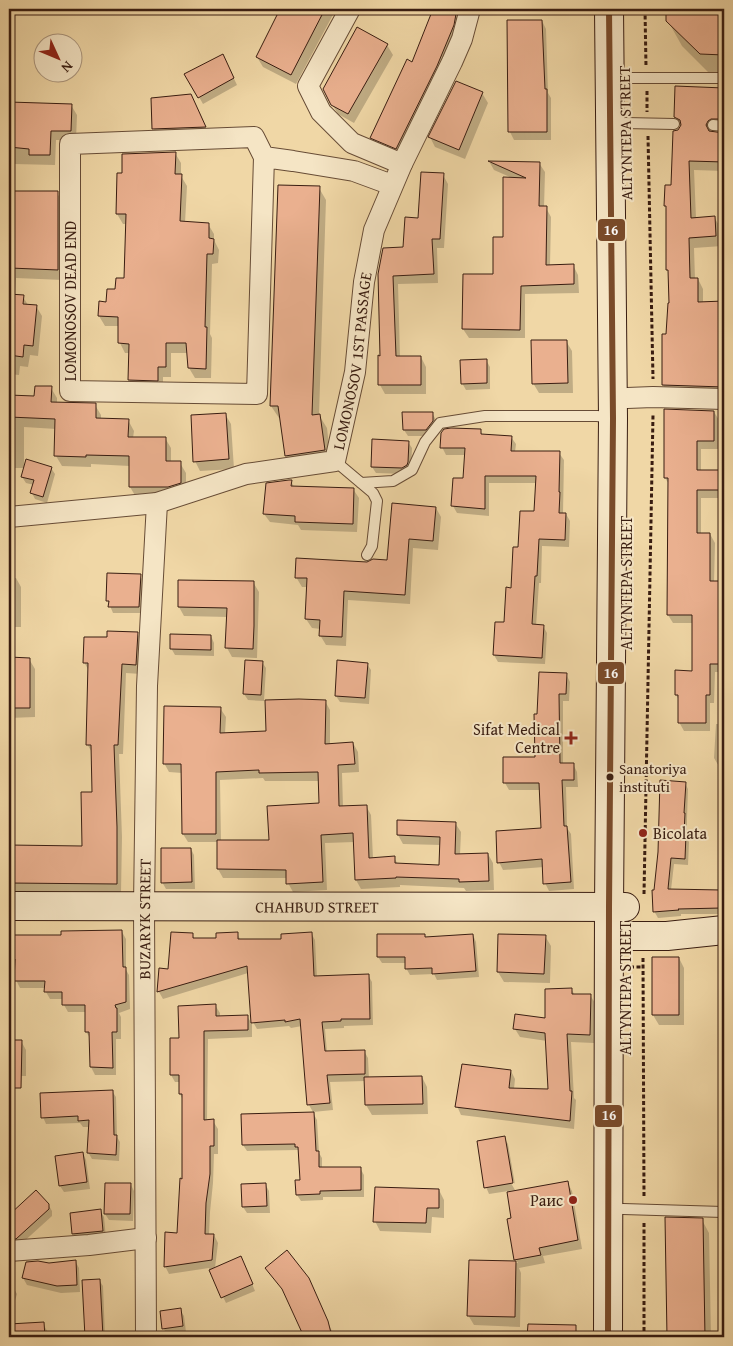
<svg xmlns="http://www.w3.org/2000/svg" width="733" height="1346" viewBox="0 0 733 1346" font-family="'Gentium Book Plus',serif">
<style>
.shadow{fill:#0003;fill-rule:evenodd}
.building{fill:#eab08f;stroke:#391d11}
.lines{fill:none;stroke-linecap:round;stroke-linejoin:round}
.lane-casing{stroke:#674c36;stroke-width:12}
.street-casing{stroke:#674c36;stroke-width:22}
.secondary-casing{stroke:#391d11;stroke-width:30}
.path{stroke:#391d11;stroke-width:3;stroke-dasharray:4 2.5;stroke-linecap:butt}
.lane{stroke:#f5e5c5;stroke-width:10}
.street{stroke:#f5e5c5;stroke-width:20}
.secondary{stroke:#f5e5c5;stroke-width:28}
.bus-1-casing{stroke:#f5e5c5;stroke-width:10}
.bus-1{stroke:#7a4b2a;stroke-width:6}
.poi-dot{fill:#8f2418;stroke:#f5e5c5;stroke-width:2}
.bus-dot{fill:#391d11;stroke:#f5e5c5;stroke-width:2}
.labels{text-anchor:middle;stroke-width:4;stroke-linejoin:round;paint-order:stroke}
.bus-label{font-size:15px;fill:#391d11;stroke:#f5e5c5;text-anchor:start}
.street-label{font-size:16px;fill:#391d11;stroke:#f5e5c5}
.poi-label{font-size:16px;fill:#391d11;stroke:#f5e5c5;text-anchor:end}
.line-badge{stroke:#f5e5c5;stroke-width:2}
.badge-label{font-size:14px;text-anchor:middle;font-weight:bold;fill:#fff}
</style>
<rect width="100%" height="100%" fill="#f0d7a6"/>
<filter id="stains"><feTurbulence type="fractalNoise" baseFrequency=".004" numOctaves="4"/><feColorMatrix values="0 0 0 0 .2 0 0 0 0 .09 0 0 0 0 .02 0 0 0 .5 -.17"/></filter>
<radialGradient id="worn" r=".72"><stop offset=".6" stop-color="#630" stop-opacity="0"/><stop offset="1" stop-color="#630" stop-opacity=".3"/></radialGradient>
<!-- shadow -->
<path class="shadow" d="M282 9H336L296 84 263 67 257 57Z
M435 9H440L456 15 460 23 401 156 376 146 371 138 413 63Z
M668 9H724V79H715L682 46 668 21Z
M542 21 546 29 548 93 551 98V140H514L510 132 509 22Z
M387 45 393 55 354 123 338 114 332 104Z
M226 62 237 85 203 104 186 74Z
M676 87 724 89V129L716 128 713 133 724 134V171L694 170 696 218 714 217 720 227 721 242H724V272L723 270 722 246 694 248 695 279H698L703 289V303H724V397L669 395 663 385V335H668L670 304V274L667 269V209L666 206 673 186 679 131 681 127 675 117Z
M482 93 488 103 465 159 435 147 430 137Z
M10 103 71 105 77 115 76 140H56L55 165 14 164 10 157 11 193H57L63 203V280L16 278 15 296 23 297 28 305 36 306 42 316 38 356 30 355 28 367 20 366 19 375 9 374V145Z
M196 106 210 137 159 139 154 129Z
M175 153 181 163V176L187 186 185 223 208 224 214 234V240L219 250 218 263 212 264 210 334 212 338 211 378H195L189 368 188 353H171V377H163V390H135L129 380 130 353H125L120 343V326H105L99 316 107 303 126 279 127 224H123L117 214 123 174Z
M490 163H539L545 172 544 208H546L551 217 550 266 573 265 578 275 579 293 525 294V338H469L463 329 464 275H494L504 238 512 178 494 170Z
M443 175 448 184 444 248H437L438 283 398 284 400 357H421L426 367V394H385L380 385 379 357H381L379 274 404 248Z
M319 188 326 200 319 415 327 428 331 463 293 469 286 456 281 418H279L271 406Z
M566 341 572 351 573 393H539L533 383Z
M486 360 490 367V389L466 390 462 383Z
M51 388 57 398V403L95 405 101 415V419L128 420 134 431 133 438H165L171 448V463H180L186 473V493L136 497 130 487V466L91 464V467L62 466 56 456V429L24 427V468H9V397L35 398Z
M714 412 719 420 718 449H701V472L718 480V498H701V534H710L715 543 714 583H724V672H715L714 703H710V731H684L679 722V700L676 695 693 672 694 623H673L668 615 669 484 665 478Z
M432 413 436 420V428L429 436H408L404 430Z
M225 414 231 424 234 469 200 471 195 461Z
M480 430 483 436 511 437 516 444 515 452 559 453 564 460 563 514H566L570 521 569 547 542 546 541 583H539L536 626H543L547 633 545 664 498 662 494 655 505 624 519 548 535 513 536 483H489V516L457 513 453 506 455 479 465 480 466 455H446L442 447Z
M408 442 412 448 411 470 406 474 376 473 372 467Z
M51 468 55 474 47 503 35 499 32 493 34 485 26 483 22 477Z
M291 481 294 487 353 489 359 498 357 532 301 530 298 525 270 522 264 514Z
M436 508 441 517 438 550 413 548 410 604 348 600 346 646 326 645 320 635 321 629 312 628 306 619 308 587H302L296 577 388 561Z
M140 576 144 582 143 613H113L108 601Z
M9 578H16L21 587V627H9Z
M179 582H253L259 592 257 658 232 657 227 648 228 617 184 616 179 607Z
M137 633 143 643 141 674 126 673 123 754H119L122 837 121 893 9 892V847H84L93 793V754L87 744 89 671 84 662 108 639Z
M211 636 214 643V656L175 655 171 648Z
M9 658 29 659 35 669V717L9 718Z
M262 662 266 668 264 701 248 700 244 694Z
M367 664 371 670 369 704 340 702 336 696Z
M566 674 570 682 569 701H563V764H573L577 772 578 787H566L567 828 571 834 574 889 549 891 545 883 544 867 503 870 499 862 542 829 541 790H509L505 783 536 758 538 716Z
M325 701 330 710V745L353 743 358 752 359 772 342 773 343 807 366 806 371 815 373 859 394 858 398 864 440 866 441 845 403 844 398 835V821L455 823 461 832 460 855 488 854 493 863 494 890 466 891 464 888 400 885V887L361 889 356 880 355 842 325 843 327 890 293 892 288 883 287 878H223L218 869 219 842H188L183 834 182 773 169 772 164 763 220 708 226 717 225 734 267 732ZM263 778 265 781H320V804L270 841H221L220 780Z
M716 724H724V768H720L714 758Z
M685 783 688 789 687 819V839L689 842 688 865 674 864 671 890 720 891 724 898V914H681V916L658 918 654 911 655 891Z
M191 849 194 855 195 889H166L162 882Z
M122 932 126 939V970L129 975 130 1009 119 1013 121 1017V1039H116V1075H95L91 1067V1039L86 1032 87 1012H68L64 1005 63 999H50L46 992V988H20L16 980V976H9V936H63Z
M237 933 241 941 282 940 311 933 315 940 317 978 368 975 372 982 373 1025 344 1026V1028L325 1029 327 1052 364 1051 368 1058 369 1079 422 1077 427 1087 428 1114 372 1115 366 1105 365 1081 330 1082 333 1110 313 1112 309 1105 302 1026 291 1028 289 1026 257 1029 253 1022 248 973 163 999 159 992 160 970H170L192 934 195 940H217Z
M473 935 476 942 479 977 437 980 434 974 410 975 406 968V963H382L378 957 426 938Z
M545 936 551 946 550 983 504 982 498 972Z
M679 958 684 968V1025H659L653 1015Z
M571 989 575 995H590L595 1003 594 1043 571 1042 574 1098 576 1100 574 1129 461 1115 457 1106 511 1071 515 1079 514 1089 549 1091 547 1041 520 1037 515 1029 547 1019Z
M215 1005 220 1013V1017L247 1016 252 1024V1037L208 1039 207 1121H213L218 1129V1154H214L213 1183 210 1212 209 1235H214L218 1243 215 1268 244 1264 255 1291 226 1303 209 1268 169 1274 165 1266 178 1234 184 1180 183 1100 180 1094 181 1082H175L171 1075 180 1040Z
M9 1010 14 1018V1041H21L26 1050V1076H9Z
M112 1091 116 1097 117 1137 120 1142 119 1161 92 1159 88 1152 90 1127H83L80 1123 46 1124 43 1117Z
M313 1113 317 1120 319 1153 322 1158V1168H360L364 1175V1197H323V1200L301 1201 297 1195 301 1181 298 1150 247 1151 243 1145Z
M9 1115 15 1126 9 1132Z
M504 1138 508 1144 515 1184 511 1177 508 1178 515 1190 489 1194 486 1187Z
M83 1153 86 1160 90 1189 64 1192 60 1186Z
M567 1182 572 1191 582 1249 543 1256 545 1263 519 1268 521 1273 520 1327 474 1325 468 1315 470 1262 518 1263 516 1260Z
M265 1184 269 1191 270 1213H247L243 1207Z
M131 1185 134 1191 133 1221 109 1220 105 1214Z
M439 1190 444 1200V1218L432 1217 431 1233 380 1231 375 1221Z
M36 1192 48 1204 52 1211V1216L20 1245 9 1242V1217Z
M100 1211 104 1217 106 1238 77 1240 73 1234 71 1214Z
M667 1219 702 1220 709 1233 711 1337H669Z
M75 1261 79 1268 80 1292 61 1293 27 1285 23 1278 49 1264Z
M99 1280 103 1286 105 1337H86L83 1281Z
M9 1286 13 1287 17 1294 9 1320Z
M312 1286 331 1329 334 1337H305L285 1293Z
M180 1310 184 1316 186 1332 167 1335 164 1329Z
M43 1324 49 1334V1337H9V1326Z"/>
<!-- building -->
<path class="building" d="M280 9H325L291 75 256 57Z
M433 9H444L456 14 454 25 437 66 396 149 370 138 407 59 412 62Z
M666 9H724V55L700 54 666 21Z
M507 20H542L545 89H547V132H508Z
M357 27 388 44 348 114 331 105 323 89Z
M223 54 234 78 198 98 184 74Z
M456 81 483 92 459 150 428 137Z
M675 86 724 88V119H711L708 121 706 125 709 131 724 133V162L689 161 691 218 715 216 716 236 689 238 690 278H698V302L724 301 723 334H724V387L662 385V334H666L668 303H669L668 270H666V206H664L665 185H671L673 131 678 130 681 125 680 120 674 117Z
M191 94 206 127 152 129 151 98Z
M9 102 72 104 71 131H51L50 155H29V149L9 147Z
M176 152 175 174H182L180 221 209 223V238L214 239 213 254H207L205 327H207L206 369 188 368 186 343H166V367H158V381L128 380 129 344 118 343V317L98 316 99 301 106 302 107 289H115L116 278H124L126 214H116L117 173H122V154Z
M488 161 540 162 539 206H547L546 265 574 264V284L521 286 520 330 462 329 463 274H493V237H503V177L526 178Z
M421 172 444 173 440 239H432L434 274 393 276 396 356H421V385H378V355L380 356 378 274 383 248 403 247 405 217 418 218Z
M278 185 320 186 312 415 320 414 325 450 285 456 278 406H270Z
M9 191H58V270L10 268V235H9Z
M9 294 24 295 23 304 37 305 33 346 24 345 23 357 9 355Z
M531 340H567L568 383 532 384Z
M487 359V383L461 384 460 360Z
M35 386H52L51 402 96 403V418L129 419 128 437H166V461H181V483L168 487H129V456L86 455V457L54 456 55 419 9 417V395L34 396Z
M664 409 714 411V441H697V470H724V490H697V533H710V581H724V664H710V695H706V723H678V695H675V670L692 671V615H667L668 478H664Z
M402 412H433V421L426 430H403Z
M226 413 229 459 193 462 191 415Z
M451 428 481 429V434L512 436 511 451H560L559 492H560L559 513H566L565 540 539 539 537 576H535L532 624 544 625 542 658 493 655 495 622H504L506 587 511 588 513 547H518L520 511H534L536 476H485V509L451 506 453 478H463L465 448H440L441 433 444 429Z
M372 439 409 441 408 462 407 465 402 468 371 467Z
M26 459 52 467 43 497 30 493 34 480 21 477Z
M289 480H292L291 486 354 488 353 524 295 522V516L263 514 266 483Z
M392 503 436 507 433 541 409 539 405 595 344 591 342 637 319 636 320 620 305 619 307 578H295L296 558 367 562 373 559 387 560Z
M107 573 141 574 139 607H108L109 601H106Z
M178 580 254 581V626L253 649 225 648 227 608 178 607Z
M107 631 138 632 136 665 122 664 118 745H114L117 827V884L9 883V845L82 846 81 792H92L91 745H86L88 663H83L84 637H107Z
M170 634 211 635V650L170 649Z
M9 657 30 658V708H9Z
M245 660 263 661 261 695 243 694Z
M337 660 368 663 365 698 335 696Z
M539 672 567 673 566 694H559L560 763H574V780H562L564 826H567L571 882 543 884 542 859 497 863 496 831 541 828 539 783H503V757H535L534 714H537Z
M299 699 326 700 325 744 353 742 355 764 338 765 339 806 367 805 369 858 395 856V863L439 865 440 837 397 835V820L456 822 455 854 488 853 489 881 459 882V879L396 877V878L355 880 353 833 321 835 323 882 286 884V870L217 869V840H269L267 806 319 803 318 772 259 773V770L216 772V834H182L181 764H163L164 706 221 707 220 733 266 731 265 700Z
M660 780 686 782 684 813H685L684 834H686L685 859 671 858 668 889 721 890V908L678 909 679 910 653 912 652 890H654L658 852Z
M161 848H191L192 882 161 883Z
M122 930 123 967H126V1002L115 1005 116 1008H117V1032H112L113 1068 90 1067 89 1032H85V1005H62V992H44L45 981H14L15 959H9V935H61V931Z
M171 932 193 933V938H216V933L238 932V939H281V934L312 932 314 976 369 974 370 1019H341V1021L322 1022 325 1051 365 1050V1074L327 1075 330 1103 307 1105 300 1019 285 1022V1020L251 1023 247 966 157 992 159 968 168 969Z
M377 934H425V937L473 934 476 971 432 974V968L405 969V957H377Z
M498 934 546 935 544 974 497 972Z
M652 957H679V1015H652Z
M572 988V994H591L590 1035 567 1034 570 1091H572L570 1121 455 1107 462 1064 511 1070 509 1088 548 1089 545 1033 513 1029 515 1014 545 1018V989Z
M216 1004V1016L248 1015V1030L204 1031V1120L214 1119V1146H210V1174L206 1203 205 1234H214L212 1260 164 1267 165 1232 177 1233 180 1178 182 1179V1094H179V1075H170V1038H179L178 1006Z
M9 1040H22L21 1088H9Z
M422 1076 423 1104 365 1105 364 1077Z
M113 1090 114 1135H117L116 1155 87 1153 89 1120 78 1121V1116L41 1118 40 1093Z
M314 1112 316 1151H319V1167H361V1190L320 1191V1194L296 1195 295 1180H300L298 1147H295V1144L242 1145 241 1114Z
M505 1136 513 1183 484 1188 477 1141Z
M83 1152 87 1182 59 1186 55 1156Z
M568 1181 578 1240 539 1248 541 1255 514 1260 507 1219 511 1218 507 1192Z
M105 1183H131L130 1214H104Z
M266 1183 267 1206 242 1207 241 1184Z
M375 1187 439 1189V1208H427L426 1223 373 1222Z
M36 1190 49 1204V1209L16 1239H9V1215Z
M101 1209 103 1231 72 1234 70 1213Z
M665 1217 703 1218 705 1337H667Z
M287 1250 309 1278 328 1321 332 1337H304L282 1289 265 1268Z
M241 1256 253 1284 221 1298 209 1270Z
M76 1260 77 1285 57 1286 22 1278 26 1262 38 1261 49 1263Z
M469 1260 516 1261 515 1317 467 1316Z
M100 1279 103 1337H85L82 1280Z
M181 1308 183 1326 162 1329 160 1311Z
M44 1322 45 1337H9V1324Z
M528 1324 576 1325V1337H527Z"/>
<g class="lines">
<!-- lane casing -->
<g class="lane-casing">
<path id="lane" d="M624 78H724
M625 123 674 124
M713 125 724 126
M335 461 373 493 377 501 372 546 367 555
M361 483 393 481 412 470 425 442 440 423 485 416H597L612 418
M623 1209 723 1212 724 1217"/>
</g>
<!-- street casing -->
<g class="street-casing">
<g id="street">
<path d="M350 9 308 86 321 112 352 143 402 164"/>
<path d="M264 157 254 137 70 144V391L257 394 264 157 293 161 354 171 392 185"/>
<path d="M627 398 653 397 724 399"/>
<path id="s1" d="M9 517 157 503 246 474 335 461 355 372 364 282 374 230 402 164 452 62 462 39 470 9"/>
<path d="M9 1251 89 1245 146 1238"/>
<path id="s2" d="M146 1337 144 906 147 686 157 503"/>
</g>
</g>
<!-- secondary casing -->
<g class="secondary-casing">
<g id="secondary">
<path id="s3" d="M9 906 625 907"/>
<path d="M609 936H667L724 930"/>
<path d="M608 1337 609 907 613 418 609 9"/>
</g>
</g>
<!-- path -->
<path class="path" d="M645 9 646 67
M647 91V112
M648 136 653 379
M644 894 653 415
M643 958 644 1197
M630 967H643
M644 1223V1337"/>
<!-- lane -->
<use href="#lane" class="lane"/>
<!-- street -->
<use href="#street" class="street"/>
<!-- secondary -->
<use href="#secondary" class="secondary"/>
<!-- bus-1 casing -->
<g class="bus-1-casing">
<path id="bus-1" d="M608 1337 609 907 613 418 609 9"/>
</g>
<!-- bus-1 -->
<use href="#bus-1" class="bus-1"/>
</g>
<!-- markers -->
<g class="poi-dot">
<path d="M568.5 730.5h5v5h5v5h-5v5h-5v-5h-5v-5h5z"/>
<circle cx="643" cy="833" r="5"/>
<circle cx="573" cy="1200" r="5"/>
</g>
<circle class="bus-dot" cx="610" cy="777" r="4.5"/>
<g class="labels">
<!-- bus labels -->
<g class="bus-label">
<text x="619" y="774">Sanatoriya<tspan x="619" dy="18">instituti</tspan></text>
</g>
<!-- street labels -->
<g class="street-label">
<text transform="translate(625 133) rotate(-91)" y="6">ALTYNTEPA STREET</text>
<text transform="translate(70 301) rotate(-90)" y="6">LOMONOSOV DEAD END</text>
<text dy="6" stroke="none"><textPath href="#s1" startOffset="434">LOMONOSOV 1ST PASSAGE</textPath></text>
<text transform="translate(626 583) rotate(-90)" y="6">ALTYNTEPA STREET</text>
<text dy="6" stroke="none"><textPath href="#s3" startOffset="308">CHAHBUD STREET</textPath></text>
<text dy="6" stroke="none"><textPath href="#s2" startOffset="418">BUZARYK STREET</textPath></text>
<text transform="translate(625 988) rotate(-90)" y="6">ALTYNTEPA STREET</text>
</g>
<!-- poi labels -->
<g class="poi-label">
<text x="560" y="735">Sifat Medical<tspan x="560" dy="18">Centre</tspan></text>
<text x="653" y="839" text-anchor="start">Bicolata</text>
<text x="563" y="1206">Раис</text>
</g>
</g>
<g class="line-badge">
<rect x="597" y="218" width="29" height="24" rx="5" fill="#7a4b2a"/>
<rect x="597" y="661" width="28" height="24" rx="5" fill="#7a4b2a"/>
<rect x="594" y="1104" width="29" height="24" rx="5" fill="#7a4b2a"/>
</g>
<g class="badge-label">
<text x="611" y="235">16</text>
<text x="611" y="678">16</text>
<text x="609" y="1120">16</text>
</g>
<!-- margin -->
<rect width="733" height="1346" fill="none" stroke="#f0d7a6" stroke-width="30"/>
<rect x="10" y="10" width="713" height="1326" fill="none" stroke="#391d11" stroke-width="2.5"/>
<rect x="15" y="15" width="703" height="1316" fill="none" stroke="#391d11"/>
<!-- north arrow -->
<g transform="translate(58 58) rotate(134)"><circle r="24" fill="#f5e5c5" stroke="#aa957d"/>
<path d="M0-4L9 19L0 12L-9 19Z" fill="#8f2418"/>
<text y="-8" font-size="14" font-weight="bold" text-anchor="middle" fill="#391d11">N</text>
</g>
<rect width="100%" height="100%" filter="url(#stains)"/>
<rect width="100%" height="100%" fill="url(#worn)"/>
</svg>
